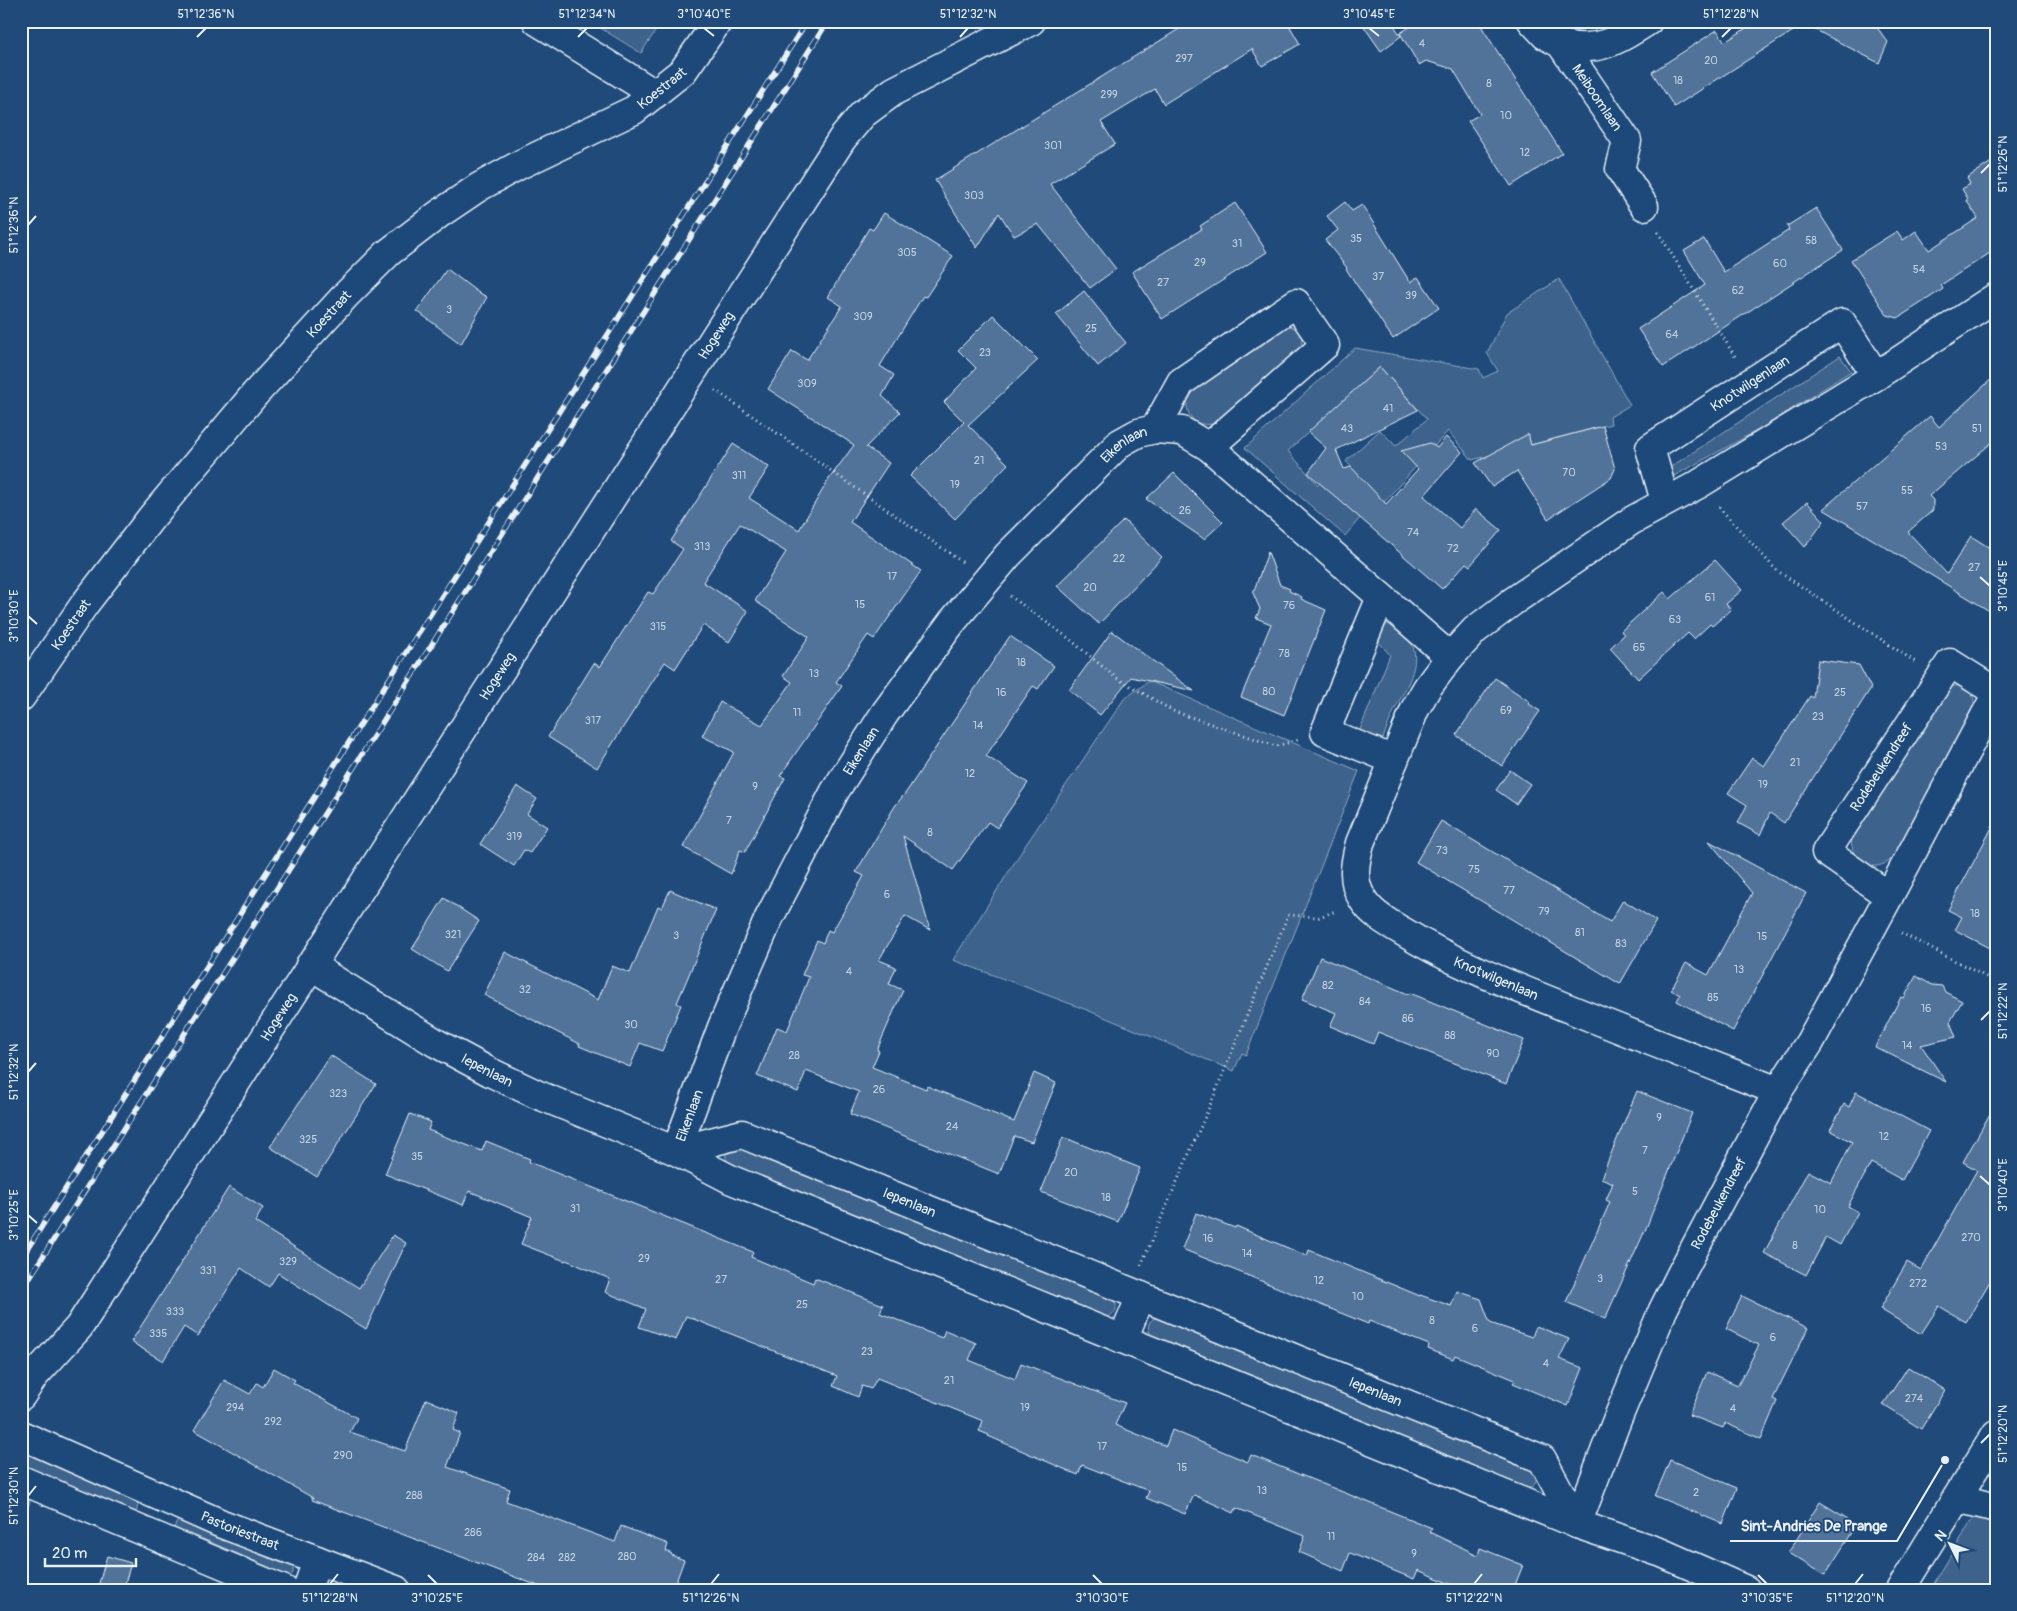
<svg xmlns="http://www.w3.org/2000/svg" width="2017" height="1611" viewBox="0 0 2017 1611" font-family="Pangolin,sans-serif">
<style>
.green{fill:#3c628c;stroke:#92aac2;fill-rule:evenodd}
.building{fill:#517399;stroke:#e8f1f8}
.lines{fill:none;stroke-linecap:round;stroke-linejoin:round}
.minor-casing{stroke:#e8f1f8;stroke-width:31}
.path{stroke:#e8f1f8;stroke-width:3;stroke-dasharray:1 4;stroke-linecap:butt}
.minor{stroke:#1f4a7a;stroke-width:28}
.rail-casing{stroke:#e8f1f8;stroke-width:5.5}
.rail{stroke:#1f4a7a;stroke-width:4;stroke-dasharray:11;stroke-linecap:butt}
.ticks{fill:none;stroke:#e8f1f8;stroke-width:2}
.labels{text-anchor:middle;stroke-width:4;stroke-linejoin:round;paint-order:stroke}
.number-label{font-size:11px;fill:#c2d2e0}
.street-label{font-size:14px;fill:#e8f1f8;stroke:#1f4a7a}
.leader{fill:none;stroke:#e8f1f8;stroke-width:2}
.callout-dot{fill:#e8f1f8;stroke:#1f4a7a;stroke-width:2}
.callout-label{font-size:15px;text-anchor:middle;font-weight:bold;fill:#e8f1f8;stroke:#1f4a7a;stroke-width:4;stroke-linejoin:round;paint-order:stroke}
.neatline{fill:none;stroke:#e8f1f8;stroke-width:2}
.ticks-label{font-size:12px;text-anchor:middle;fill:#e8f1f8}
</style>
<rect width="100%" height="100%" fill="#1f4a7a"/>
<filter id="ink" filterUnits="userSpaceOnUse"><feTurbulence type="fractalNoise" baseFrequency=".02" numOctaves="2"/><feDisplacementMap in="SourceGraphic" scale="10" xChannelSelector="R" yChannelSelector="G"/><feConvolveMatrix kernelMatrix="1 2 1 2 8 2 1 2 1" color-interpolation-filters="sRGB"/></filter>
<g filter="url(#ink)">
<!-- green -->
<path class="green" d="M589 21H662L641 53Z
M1559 279 1630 405 1610 417 1611 424 1472 460 1448 431 1384 502 1360 518 1345 536 1245 448 1355 348 1479 369 1483 378 1498 371 1487 353 1507 313ZM1380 367 1427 419 1396 446 1380 430 1346 461 1352 468 1339 478 1333 472 1318 485 1288 451Z
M1286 326C1300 326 1306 338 1299 350L1216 423C1193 430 1181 411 1190 391Z
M1840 356 1851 371 1760 429 1672 477 1669 468Z
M1388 624C1394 625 1399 630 1404 634 1428 656 1406 687 1395 709 1390 719 1386 730 1382 741L1359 732 1390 655 1377 640 1382 628Z
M1149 681 1359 771 1246 1055 1242 1053 1234 1071 1087 1010 953 960 1023 849 1124 699Z
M1954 686C1968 685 1977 695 1973 709L1893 858C1873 876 1848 862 1852 836L1949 688Z
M735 1145 1113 1299C1120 1307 1115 1315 1105 1318L729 1165C723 1156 726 1149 735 1145Z
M1158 1317 1531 1468 1537 1479C1535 1485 1532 1488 1526 1489L1151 1336C1146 1328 1148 1319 1158 1317Z
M21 1448 138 1500 137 1510 134 1513 21 1470Z
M1996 1480V1590H1930Z
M21 1498 30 1501 21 1534Z
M183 1517 293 1565V1573L288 1579H276L271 1568 196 1536 183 1540 174 1532C174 1524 177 1521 183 1517Z"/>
<!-- building -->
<path class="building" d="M1192 21H1295L1289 25 1300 44 1262 66 1252 49 1164 104 1155 89 1101 122 1115 144 1050 184 1116 269 1090 288 1038 224 1014 236 999 213 977 248 935 180Z
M1360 21H1391L1401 36 1381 51Z
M1419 21H1478L1562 153 1511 186 1468 121 1480 114 1453 69 1426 61 1419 65 1400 33Z
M1757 21H1872L1888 42 1879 63 1804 24 1674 107 1652 72 1717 30 1725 42Z
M1996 159V249L1941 285 1943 289 1898 318 1887 315 1851 260 1897 231 1903 240 1916 231 1929 250 1978 218 1966 200 1968 199 1962 189 1970 184 1967 178Z
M1345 202 1352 211 1362 205 1410 282 1418 277 1439 308 1393 339 1346 269 1347 268 1325 240 1338 230 1327 216Z
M1235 203 1267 252 1162 319 1132 272 1202 229 1200 226Z
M1816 208 1843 250 1663 367 1638 329 1705 285 1684 251 1704 239 1724 272 1789 230 1787 226Z
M884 213 953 256 926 297 923 296 880 366 894 375 882 396 900 412 866 447 889 463 850 522 921 571 874 639 868 635 836 682 842 686 780 776 785 778 745 852 740 850 731 874 683 847 734 752 702 736 718 706 720 702 762 725 792 682 783 676 809 637 755 601 786 552 740 524 703 582 748 611 729 642 703 625 675 669 665 662 597 768 548 737 594 663 600 667 648 592 653 594 683 549 671 541 733 444 769 467 749 498 799 530 829 479 854 445 768 389 792 351 807 360 842 306 828 297 869 228 873 230Z
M447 269 476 291 487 297 461 344 417 311Z
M1084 291 1126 343 1098 366 1056 314Z
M993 315 1038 360 968 425 1008 464 955 519 910 476 964 422 944 402 976 368 958 350Z
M1380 367 1418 410 1336 450 1344 469 1351 467 1386 504 1418 469 1401 451 1430 443 1437 448 1446 437 1462 452 1424 496 1460 528 1476 509 1501 530 1470 566 1466 563 1442 589 1308 473 1326 448 1308 432Z
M1996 375V439L1929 496 1933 500V510L1908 532 1947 574 1971 536 1996 552V615L1823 509 1930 416 1939 427Z
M1603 426 1615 469 1611 478 1548 519 1517 471 1492 487 1475 463 1528 434 1531 445Z
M1174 473 1223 522 1204 539 1146 499Z
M1807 502 1824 521 1805 547 1783 522Z
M1124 520 1162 557 1099 624 1057 586Z
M1268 552 1280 585 1290 589 1289 591 1302 597 1301 599 1326 610 1284 715 1241 697 1271 624 1256 618 1260 609 1253 593Z
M1715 560 1742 590 1726 604 1731 610 1712 626 1710 624 1694 639 1688 633 1638 679 1610 648 1624 635 1621 631 1664 592 1670 599Z
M1112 631 1194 691 1131 677 1100 715 1069 690Z
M1010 636 1054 666 1038 689 1033 686 986 756 1028 783 997 828 988 822 953 870 903 836 930 930 905 916 879 960 896 967 889 984 903 990 877 1050 879 1051 872 1067 926 1089 927 1086 1014 1122 1034 1073 1056 1083 1032 1142 1014 1136 999 1174 850 1114 859 1092 806 1071 798 1092 757 1076 777 1027 787 1031 809 977 802 975 817 940 823 943 828 930 832 932 864 876 856 872 895 806 907 791Z
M1818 660 1859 665 1871 688 1784 823 1770 813 1760 835 1738 823 1747 805 1728 793 1752 758 1764 766 1810 696 1813 698Z
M1495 678 1530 702 1529 704 1540 711 1502 766 1456 735Z
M1510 770 1530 784 1516 804 1496 790Z
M517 786 537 799 527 814 547 827 530 853 524 850 514 866 480 844Z
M1996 820V951L1955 930 1962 917 1948 910Z
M1441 821 1610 922 1623 900 1656 921 1620 984 1416 862Z
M1709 841 1806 893 1733 1031 1677 1001 1680 995 1671 990 1686 963 1708 975 1752 893Z
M670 890 716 910 677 1003 681 1005 662 1051 640 1043 630 1067 579 1046 580 1044 484 995 505 952 598 1000 612 966 630 973 658 906 662 908Z
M444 898 479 921 447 971 412 949Z
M1320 957 1408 994 1410 993 1524 1040 1506 1084 1378 1032 1373 1044 1330 1026 1336 1013 1302 999Z
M1916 976 1932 985 1942 986 1945 992 1962 1001 1950 1022 1956 1037 1921 1045 1946 1082 1875 1047 1901 997 1904 998Z
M330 1055 376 1084 317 1177 270 1147Z
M1637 1091 1692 1113 1647 1226 1605 1319 1566 1302 1610 1202 1606 1200 1613 1183 1601 1178Z
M1856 1092 1929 1131 1902 1180 1871 1163 1848 1206 1858 1212 1840 1245 1826 1237 1806 1275 1764 1253 1808 1171 1831 1183 1852 1142 1830 1130 1844 1104 1849 1107Z
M1996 1103V1271L1966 1322 1939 1306 1921 1334 1880 1309 1907 1262 1921 1270 1977 1170 1963 1162Z
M410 1114 431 1122 428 1130 482 1151 486 1141 530 1159 529 1162 753 1252 751 1257 813 1283 815 1278 883 1305 880 1313 942 1338 945 1330 976 1343 969 1360 1015 1379 1021 1363 1125 1403 1115 1425 1166 1446 1172 1430 1248 1462 1251 1455 1432 1528 1429 1532 1478 1555 1480 1548 1523 1565 1513 1590H1464L1418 1570 1414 1579 1350 1553 1343 1571 1299 1552 1305 1536 1236 1508 1234 1513 1194 1495 1185 1514 1146 1498 1149 1491 1082 1465 1078 1475 988 1436 989 1435 979 1431 983 1421 877 1378 871 1389 862 1386 858 1397 833 1386 837 1376 686 1316 676 1340 639 1327 646 1309 605 1292 610 1279 566 1260 565 1261 521 1244 532 1217 469 1191 463 1205 385 1174Z
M1063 1137 1140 1168 1118 1222 1041 1192Z
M229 1187 263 1208 255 1222 359 1288 393 1235 406 1243 366 1329 278 1273 269 1287 241 1268 198 1336 184 1327 163 1361 131 1342Z
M1196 1213 1235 1228 1236 1226 1307 1256 1309 1250 1420 1296V1295L1451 1306 1457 1291 1481 1299 1490 1323 1532 1337 1536 1326 1569 1339 1559 1359 1583 1368 1568 1406 1513 1383 1515 1380 1455 1355 1453 1359 1428 1349 1429 1345 1369 1321 1368 1324 1182 1249Z
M1742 1296 1808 1328 1773 1399 1777 1401 1761 1439 1725 1423 1723 1428 1689 1415 1707 1372 1738 1385 1759 1345 1726 1329Z
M1908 1367 1945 1390 1921 1429 1883 1405Z
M274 1368 295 1380 293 1383 357 1418 350 1432 405 1451 426 1399 459 1413 453 1430 460 1433 447 1467 510 1489 506 1501 615 1542 621 1526 668 1544 666 1551 672 1554 671 1555 684 1560 673 1590H549L312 1500 313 1498 194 1430 224 1380 250 1394 257 1383 263 1387Z
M1670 1460 1737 1488 1723 1524 1655 1496Z
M1820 1502 1848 1519 1844 1526 1853 1531 1825 1575 1788 1553Z
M107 1556 131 1563 123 1590H97Z"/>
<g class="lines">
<!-- minor casing -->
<g class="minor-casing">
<g id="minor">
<path d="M537 21 655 94"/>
<path id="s1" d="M1532 21 1545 35 1561 44 1627 141 1620 169 1644 206"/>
<path d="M1561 44C1597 54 1618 40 1648 21"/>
<path d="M1155 429 1182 431 1209 447 1450 657"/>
<path id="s2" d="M1665 501 1650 448 1842 323 1876 376"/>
<path d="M1381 597 1325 732 1394 760"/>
<path d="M1996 692 1950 663 1826 852 1889 896 1996 695"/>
<path id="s3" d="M21 697 84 605 151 518 255 394 346 295 388 253 439 214 479 187 521 164 634 110 683 71 718 21"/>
<path id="s4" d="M310 965 436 1043 490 1072 536 1094 676 1151 732 1180 1577 1524 1662 1553 1746 1590"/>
<path d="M1778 1091C1709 1064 1639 1037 1570 1009 1513 986 1455 964 1402 931 1388 923 1370 913 1362 898 1351 880 1355 862 1360 843L1415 709 1427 688 1450 657 1475 630 1512 602 1631 521 1699 484 1876 376 1996 297"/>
<path id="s5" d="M676 1151 722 1027 769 918 835 791 885 713 952 622 1008 555 1120 443 1138 433 1155 429 1181 382 1296 303 1325 345 1209 447"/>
<path id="s6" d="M676 1151 742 1134 1542 1459 1577 1524"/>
<path d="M1123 1339 1141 1296"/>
<path id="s7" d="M21 1396 35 1375 79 1327 842 139 863 114 894 91 1031 21"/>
<path id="s8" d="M21 1435 222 1524 396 1590"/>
<path d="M21 1480 284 1590"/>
<path d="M1957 1498 1996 1508"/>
<path id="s9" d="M1577 1524 1617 1420 1663 1310 1682 1272 1778 1091 1810 1042 1889 896"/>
<path d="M307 1590 317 1560"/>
<path d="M1900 1590 1996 1434"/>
</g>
</g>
<!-- path -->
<path class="path" d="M1658 232 1736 358
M715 390 965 564
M1719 507 1776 570 1917 663
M1010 596 1067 637 1115 677 1173 711 1276 746 1298 740
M1901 933 1996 982
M1141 1265 1214 1096 1288 915 1319 917 1336 911"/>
<!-- minor -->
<use href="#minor" class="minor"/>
<!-- rail casing -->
<g class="rail-casing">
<path id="rail" d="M21 1259 807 21
M21 1291 828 21"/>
</g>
<!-- rail -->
<use href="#rail" class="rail"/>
</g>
</g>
<!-- ticks -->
<path class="ticks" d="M704 28 714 36M1369 28 1379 36M197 37 206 28M578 37 587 28M960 37 968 28M1722 37 1731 28M1981 173 1990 164M28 225 36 216M1980 577 1990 586M28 616 37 624M1981 1020 1990 1011M28 1072 36 1063M1980 1176 1990 1185M28 1215 37 1223M1981 1443 1990 1434M28 1496 36 1486M428 1575 437 1584M1093 1575 1102 1584M1758 1575 1767 1584M330 1584 338 1574M711 1584 719 1574M1474 1584 1482 1574M1855 1584 1863 1574"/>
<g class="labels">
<!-- number labels -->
<g class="number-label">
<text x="1422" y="47">4</text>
<text x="1184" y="62">297</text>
<text x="1711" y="64">20</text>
<text x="1678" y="84">18</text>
<text x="1489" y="87">8</text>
<text x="1109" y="98">299</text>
<text x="1506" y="119">10</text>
<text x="1053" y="149">301</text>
<text x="1525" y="156">12</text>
<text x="974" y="199">303</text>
<text x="1356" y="242">35</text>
<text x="1811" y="244">58</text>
<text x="1237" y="247">31</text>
<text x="907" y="256">305</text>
<text x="1200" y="266">29</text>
<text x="1780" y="267">60</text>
<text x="1919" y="273">54</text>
<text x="1378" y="280">37</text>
<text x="1163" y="286">27</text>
<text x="1738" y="294">62</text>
<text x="1411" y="299">39</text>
<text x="449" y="313">3</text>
<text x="863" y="320">309</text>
<text x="1091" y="332">25</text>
<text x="1672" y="338">64</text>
<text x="985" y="356">23</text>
<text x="807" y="387">309</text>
<text x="1388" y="412">41</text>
<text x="1347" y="432">43</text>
<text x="1977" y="432">51</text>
<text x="1941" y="450">53</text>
<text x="979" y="464">21</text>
<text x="1569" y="476">70</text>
<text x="739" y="479">311</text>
<text x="955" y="488">19</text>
<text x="1907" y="494">55</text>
<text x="1862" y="510">57</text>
<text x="1185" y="514">26</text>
<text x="1413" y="536">74</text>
<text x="702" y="550">313</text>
<text x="1453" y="552">72</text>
<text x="1119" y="562">22</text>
<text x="1974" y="571">27</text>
<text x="892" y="580">17</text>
<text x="1090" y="591">20</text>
<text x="1710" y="601">61</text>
<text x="860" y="608">15</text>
<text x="1289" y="609">76</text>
<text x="1675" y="623">63</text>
<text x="658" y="630">315</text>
<text x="1639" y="651">65</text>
<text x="1284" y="657">78</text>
<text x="1021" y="666">18</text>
<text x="814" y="677">13</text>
<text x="1269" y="695">80</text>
<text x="1001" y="696">16</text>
<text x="1840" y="696">25</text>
<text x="1506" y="714">69</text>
<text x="797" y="716">11</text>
<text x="1818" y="720">23</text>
<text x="593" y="724">317</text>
<text x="978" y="729">14</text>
<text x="1795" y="766">21</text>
<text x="970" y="777">12</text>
<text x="1763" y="788">19</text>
<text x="755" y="790">9</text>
<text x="729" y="824">7</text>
<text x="930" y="836">8</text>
<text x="514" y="840">319</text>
<text x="1442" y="854">73</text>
<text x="1474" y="873">75</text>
<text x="1509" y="894">77</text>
<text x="887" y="898">6</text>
<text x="1544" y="915">79</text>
<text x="1975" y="917">18</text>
<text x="1580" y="936">81</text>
<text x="453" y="938">321</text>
<text x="676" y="939">3</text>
<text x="1762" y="940">15</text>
<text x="1621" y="947">83</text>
<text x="1739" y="973">13</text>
<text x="849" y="975">4</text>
<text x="1328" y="989">82</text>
<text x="525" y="993">32</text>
<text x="1713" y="1001">85</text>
<text x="1365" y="1005">84</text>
<text x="1926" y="1012">16</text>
<text x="1408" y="1022">86</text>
<text x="631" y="1028">30</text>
<text x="1450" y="1039">88</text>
<text x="1907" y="1049">14</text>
<text x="1493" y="1057">90</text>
<text x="794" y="1059">28</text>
<text x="879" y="1093">26</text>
<text x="338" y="1097">323</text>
<text x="1659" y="1121">9</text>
<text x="952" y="1130">24</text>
<text x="1884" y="1140">12</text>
<text x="308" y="1143">325</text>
<text x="1645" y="1154">7</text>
<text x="417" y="1160">35</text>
<text x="1071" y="1176">20</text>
<text x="1635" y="1195">5</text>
<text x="1106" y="1201">18</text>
<text x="575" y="1212">31</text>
<text x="1820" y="1213">10</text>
<text x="1971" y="1241">270</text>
<text x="1208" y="1242">16</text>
<text x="1795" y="1249">8</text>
<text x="1247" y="1257">14</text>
<text x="644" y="1262">29</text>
<text x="288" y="1265">329</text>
<text x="208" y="1274">331</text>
<text x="1600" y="1282">3</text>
<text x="721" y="1283">27</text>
<text x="1319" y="1284">12</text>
<text x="1918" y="1287">272</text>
<text x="1358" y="1300">10</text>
<text x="802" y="1308">25</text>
<text x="175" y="1315">333</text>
<text x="1432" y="1324">8</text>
<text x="1475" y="1332">6</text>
<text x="158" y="1337">335</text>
<text x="1773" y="1341">6</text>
<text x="867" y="1355">23</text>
<text x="1546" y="1367">4</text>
<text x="949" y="1384">21</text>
<text x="1914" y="1402">274</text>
<text x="235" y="1411">294</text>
<text x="1025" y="1411">19</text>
<text x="1733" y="1412">4</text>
<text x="273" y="1425">292</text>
<text x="1102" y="1450">17</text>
<text x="343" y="1459">290</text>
<text x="1182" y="1471">15</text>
<text x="1262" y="1494">13</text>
<text x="1696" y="1496">2</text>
<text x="414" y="1499">288</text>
<text x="473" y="1536">286</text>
<text x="1331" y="1540">11</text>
<text x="1414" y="1557">9</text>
<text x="627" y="1560">280</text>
<text x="536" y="1561">284</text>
<text x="567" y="1561">282</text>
</g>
<!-- street labels -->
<g class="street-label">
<text dy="5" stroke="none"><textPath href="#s3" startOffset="898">Koestraat</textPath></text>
<text dy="5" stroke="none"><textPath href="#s1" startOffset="102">Meiboomlaan</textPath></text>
<text dy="5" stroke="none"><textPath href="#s3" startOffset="492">Koestraat</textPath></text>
<text dy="5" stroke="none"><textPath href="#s7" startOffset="1269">Hogeweg</textPath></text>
<text dy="5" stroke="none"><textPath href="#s2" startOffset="174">Knotwilgenlaan</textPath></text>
<text dy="5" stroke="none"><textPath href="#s5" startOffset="848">Eikenlaan</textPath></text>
<text dy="5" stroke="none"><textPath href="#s3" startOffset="88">Koestraat</textPath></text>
<text dy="5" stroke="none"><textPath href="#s7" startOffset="864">Hogeweg</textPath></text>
<text dy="5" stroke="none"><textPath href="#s5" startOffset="442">Eikenlaan</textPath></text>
<text transform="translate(1881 767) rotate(-57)" y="5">Rodebeukendreef</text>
<text transform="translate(1496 978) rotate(23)" y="5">Knotwilgenlaan</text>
<text dy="5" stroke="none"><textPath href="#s7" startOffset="459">Hogeweg</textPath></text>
<text dy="5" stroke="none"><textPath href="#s4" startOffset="206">Iepenlaan</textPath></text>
<text dy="5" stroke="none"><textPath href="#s5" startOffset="38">Eikenlaan</textPath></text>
<text dy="5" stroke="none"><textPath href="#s6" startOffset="249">Iepenlaan</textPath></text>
<text dy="5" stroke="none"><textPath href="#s9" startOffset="351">Rodebeukendreef</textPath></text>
<text dy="5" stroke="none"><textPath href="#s6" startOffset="752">Iepenlaan</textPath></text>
<text dy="5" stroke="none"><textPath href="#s8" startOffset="239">Pastoriestraat</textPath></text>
</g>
</g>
<!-- callouts -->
<path class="leader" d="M1945 1460L1897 1541H1730"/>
<circle class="callout-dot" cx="1945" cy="1460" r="5"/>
<g class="callout-label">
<text x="1814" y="1531">Sint-Andries De Prange</text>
</g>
<!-- margin -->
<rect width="2017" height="1611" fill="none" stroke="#1f4a7a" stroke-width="55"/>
<!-- north arrow -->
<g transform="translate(1950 1544) rotate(312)" stroke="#1f4a7a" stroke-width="4" paint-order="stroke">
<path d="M0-4L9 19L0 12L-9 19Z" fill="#e8f1f8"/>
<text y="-8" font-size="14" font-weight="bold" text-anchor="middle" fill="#e8f1f8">N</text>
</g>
<!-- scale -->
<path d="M45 1558v8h91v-8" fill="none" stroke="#e8f1f8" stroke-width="2.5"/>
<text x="52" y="1558" font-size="15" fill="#e8f1f8" stroke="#1f4a7a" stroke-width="4" paint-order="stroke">20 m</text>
<rect x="28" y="28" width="1962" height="1556" class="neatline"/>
<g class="ticks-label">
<text x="206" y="18">51°12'36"N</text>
<text x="587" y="18">51°12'34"N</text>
<text x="704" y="18">3°10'40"E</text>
<text x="968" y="18">51°12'32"N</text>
<text x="1369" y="18">3°10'45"E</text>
<text x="1731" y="18">51°12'28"N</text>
<text transform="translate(2003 164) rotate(-90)" y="4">51°12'26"N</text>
<text transform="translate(14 225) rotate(-90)" y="4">51°12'36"N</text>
<text transform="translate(2003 586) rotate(-90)" y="4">3°10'45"E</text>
<text transform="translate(14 616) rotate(-90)" y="4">3°10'30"E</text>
<text transform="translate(2003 1011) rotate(-90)" y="4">51°12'22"N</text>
<text transform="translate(14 1072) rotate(-90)" y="4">51°12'32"N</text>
<text transform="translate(2003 1185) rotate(-90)" y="4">3°10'40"E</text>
<text transform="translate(14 1215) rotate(-90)" y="4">3°10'25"E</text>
<text transform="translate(2003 1434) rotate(-90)" y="4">51°12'20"N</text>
<text transform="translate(14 1496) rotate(-90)" y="4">51°12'30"N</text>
<text x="330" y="1602">51°12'28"N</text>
<text x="437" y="1602">3°10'25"E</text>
<text x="711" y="1602">51°12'26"N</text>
<text x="1102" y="1602">3°10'30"E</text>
<text x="1474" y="1602">51°12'22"N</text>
<text x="1767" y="1602">3°10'35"E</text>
<text x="1855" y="1602">51°12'20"N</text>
</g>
</svg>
